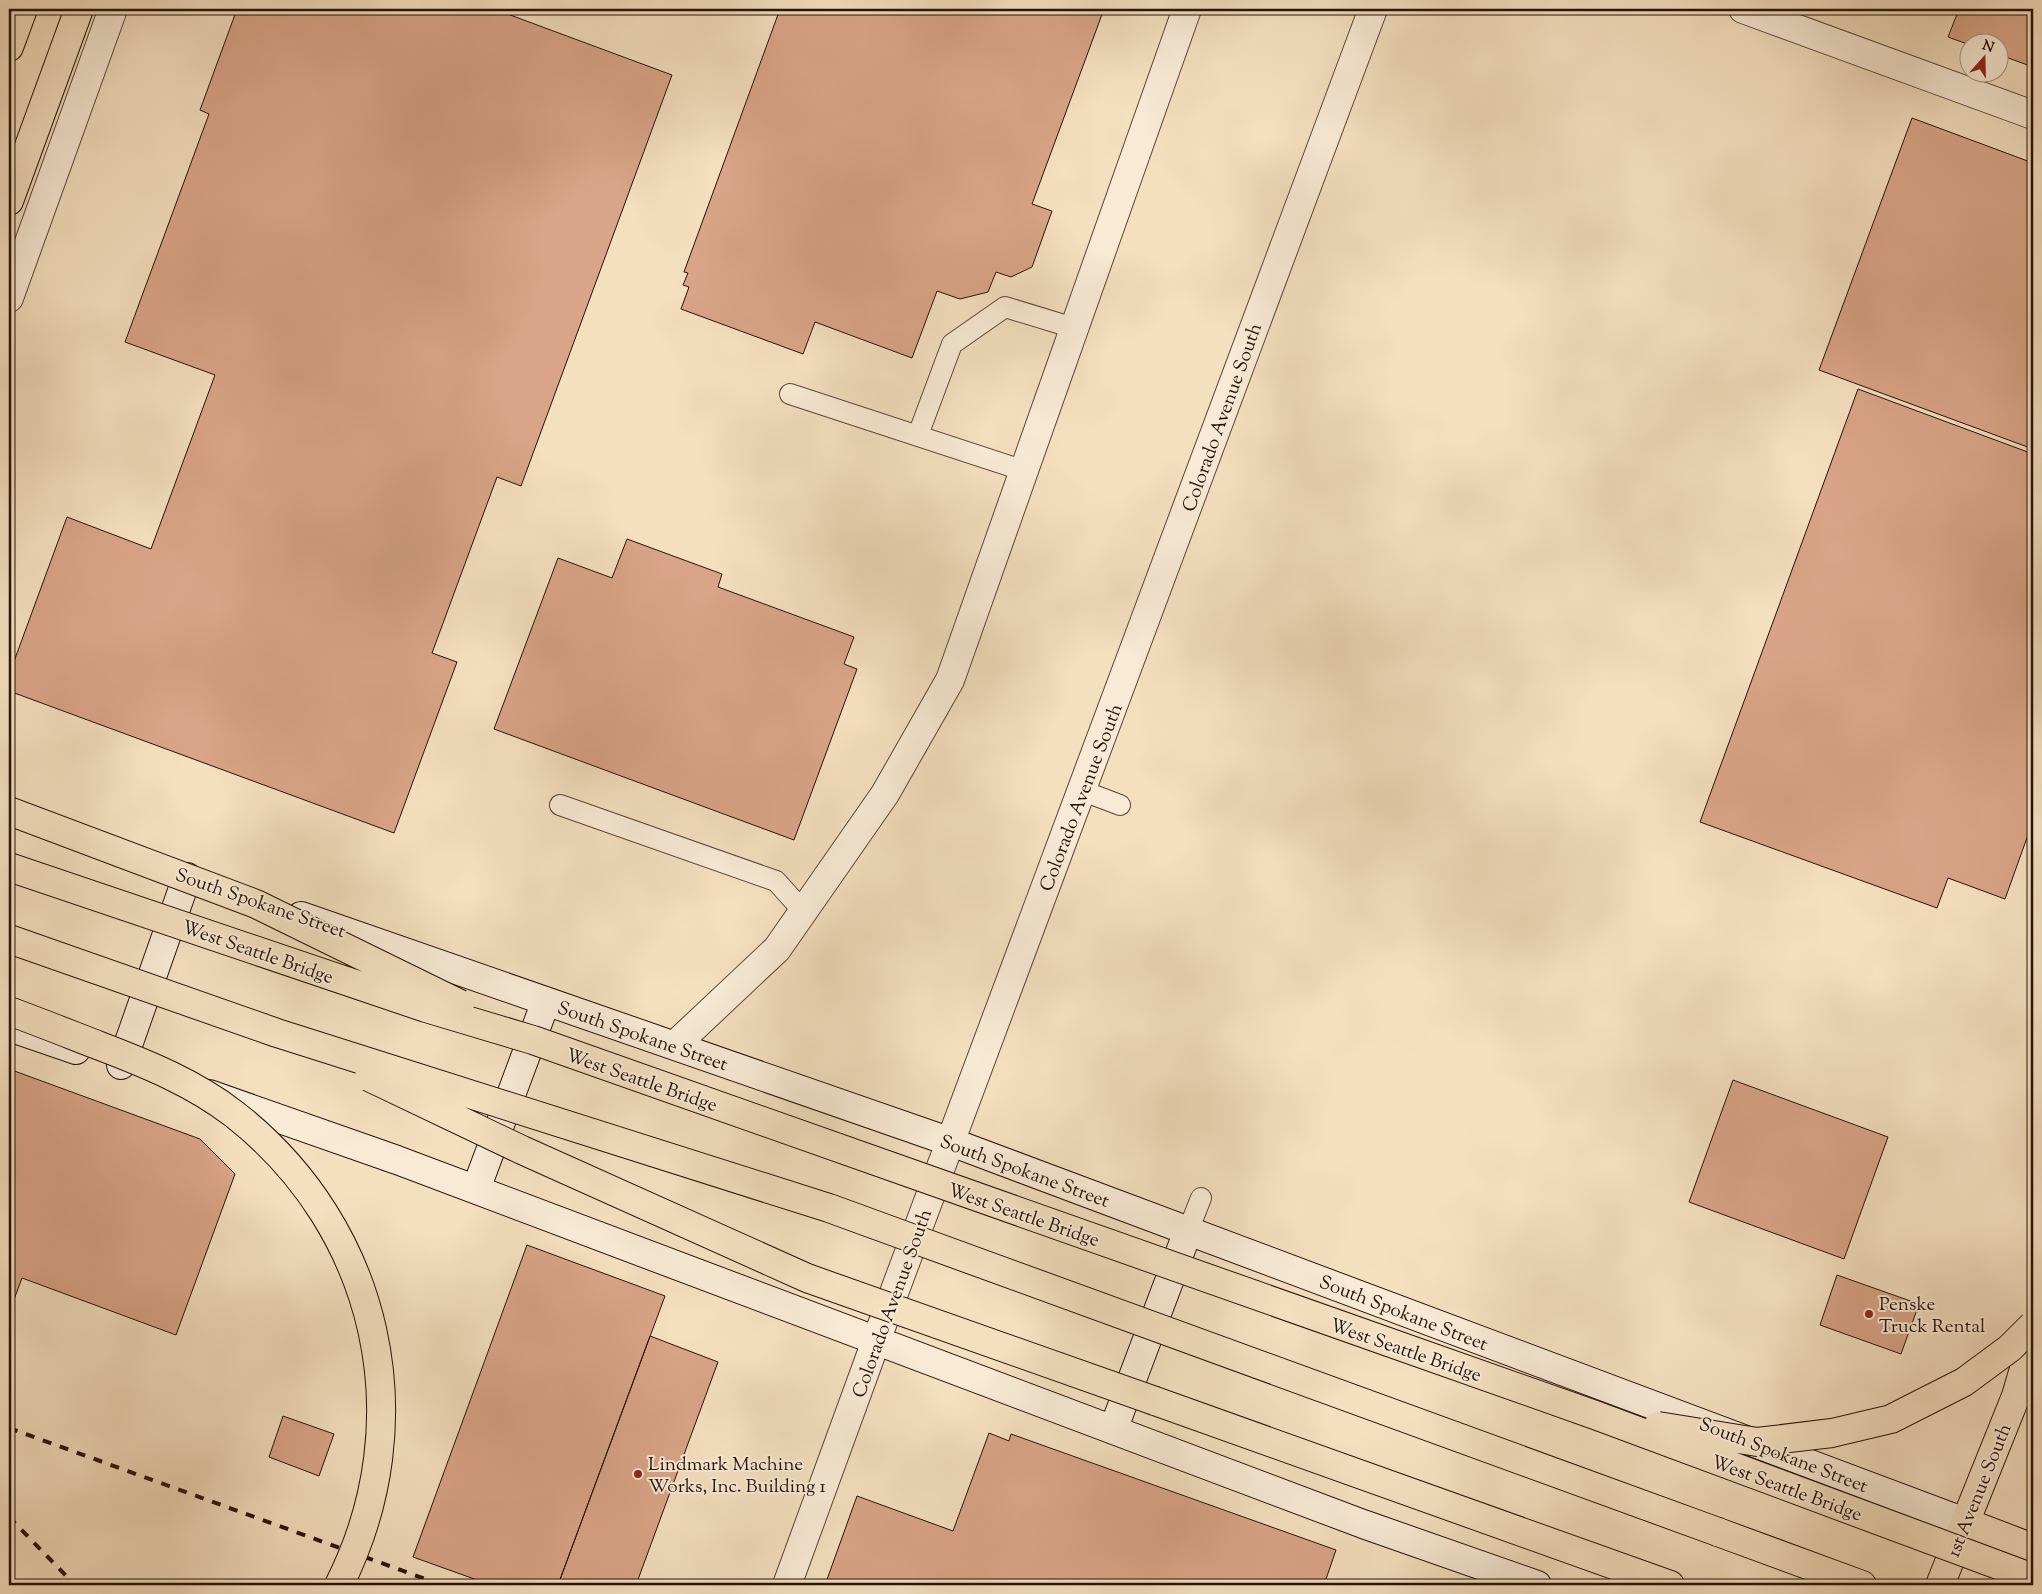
<svg xmlns="http://www.w3.org/2000/svg" width="2042" height="1594" viewBox="0 0 2042 1594" font-family="'Sorts Mill Goudy',serif">
<style>
.building{fill:#d9a487;stroke:#25130b}
.lines{fill:none;stroke-linecap:round;stroke-linejoin:round}
.service-casing{stroke:#594638;stroke-width:22}
.minor-casing{stroke:#594638;stroke-width:30}
.secondary-casing{stroke:#25130b;stroke-width:30}
.primary-casing{stroke:#25130b;stroke-width:30}
.motorway-casing{stroke:#25130b;stroke-width:30}
.service{stroke:#f8ead5;stroke-width:20}
.minor{stroke:#f8ead5;stroke-width:28}
.secondary{stroke:#f8ead5;stroke-width:28}
.primary{stroke:#f4dfbf;stroke-width:28}
.motorway{stroke:#f4dfbf;stroke-width:28}
.rail{stroke:#25130b;stroke-width:4;stroke-dasharray:9 9;stroke-linecap:butt}
.motorway-bridge-casing{stroke:#25130b;stroke-width:30;stroke-linecap:butt}
.motorway-bridge{stroke:#f4dfbf;stroke-width:28}
.poi-dot{fill:#8f2418;stroke:#f8ead5;stroke-width:2}
.labels{text-anchor:middle;stroke-width:4;stroke-linejoin:round;paint-order:stroke}
.street-label{font-size:19px;fill:#25130b;stroke:#f8ead5}
.poi-label{font-size:19px;fill:#25130b;stroke:#f8ead5;text-anchor:start}
</style>
<rect width="100%" height="100%" fill="#f4dfbf"/>
<filter id="stains"><feTurbulence type="fractalNoise" baseFrequency=".004" numOctaves="4"/><feColorMatrix values="0 0 0 0 .2 0 0 0 0 .09 0 0 0 0 .02 0 0 0 .5 -.17"/></filter>
<radialGradient id="worn" r=".72"><stop offset=".6" stop-color="#630" stop-opacity="0"/><stop offset="1" stop-color="#630" stop-opacity=".3"/></radialGradient>
<!-- building -->
<path class="building" d="M237 9H494L672 75 521 486 497 477 432 653 457 662 394 833 9 691V675L67 517 151 549 215 375 125 342 209 114 200 110Z
M780 9H1104L1032 204 1052 211 1032 267 1011 277 996 272 988 292 960 299 937 291 912 358 815 322 803 354 681 309 689 287 683 285 688 273 684 272Z
M1959 9H2033V67L2000 55V42H1970V45L1948 37Z
M1912 118 2033 163V449L1819 370Z
M1858 389 2033 454V821L2005 899 1948 878 1937 908 1700 822Z
M627 539 722 574 718 587 854 637 844 664 857 669 794 840 494 729 558 558 612 578Z
M9 1069 200 1139 235 1174 176 1335 22 1278 9 1313Z
M1733 1080 1888 1137 1844 1259 1689 1202Z
M527 1245 665 1296 558 1585H491L413 1557Z
M1837 1275 1919 1304 1901 1354 1820 1325Z
M650 1336 718 1362 636 1585H558Z
M283 1416 334 1434 319 1476 269 1457Z
M989 1433 1009 1441 1011 1434 1336 1550 1324 1585H825L857 1496 953 1531Z"/>
<g class="lines">
<!-- service casing -->
<g class="service-casing">
<path id="service" d="M790 394 1025 471
M918 435 952 344 1005 307 1074 328
M1083 791 1120 805
M560 805 776 881 803 911
M1188 1231 1201 1198"/>
</g>
<!-- minor casing -->
<g class="minor-casing">
<path id="minor" d="M1743 9 2033 115
M9 298 113 9
M675 1045 777 949 885 794 950 680 1187 9
M787 1585 876 1341 1373 9"/>
</g>
<!-- secondary casing -->
<g class="secondary-casing">
<path id="secondary" d="M301 916 951 1142 1965 1522
M9 1027 76 1050
M121 1065 187 877
M209 1094 397 1160 1363 1524 1537 1585
M476 1189 546 1001
M1113 1430 1188 1231"/>
</g>
<!-- primary casing -->
<g class="primary-casing">
<path id="primary" d="M1965 1522 2033 1548
M1940 1585 2016 1396 2033 1338"/>
</g>
<!-- motorway casing -->
<g class="motorway-casing">
<path id="motorway" d="M9 47 23 9
M9 201 79 9
M1155 1401 1670 1585
M1718 1532 1862 1585"/>
</g>
<!-- service -->
<use href="#service" class="service"/>
<!-- minor -->
<use href="#minor" class="minor"/>
<!-- secondary -->
<use href="#secondary" class="secondary"/>
<!-- primary -->
<use href="#primary" class="primary"/>
<!-- motorway -->
<use href="#motorway" class="motorway"/>
<!-- rail -->
<path class="rail" d="M9 1428 442 1585
M9 1517 75 1585"/>
<!-- motorway-bridge casing -->
<g class="motorway-bridge-casing">
<path id="motorway-bridge" d="M9 811 256 904 460 1004
M9 867 426 1008 533 1040 1595 1415 2033 1578
M9 939 277 1033 829 1208 1718 1532
M9 1011C39 1022 69 1034 100 1046 147 1064 194 1083 234 1114 380 1228 422 1421 339 1585
M369 1077 522 1150 807 1278 1155 1401
M1658 1426 1757 1442 1832 1433 1891 1419 1964 1382 2010 1348 2033 1325"/>
</g>
<!-- motorway-bridge -->
<use href="#motorway-bridge" class="motorway-bridge"/>
</g>
<!-- markers -->
<g class="poi-dot">
<circle cx="1869" cy="1314" r="5"/>
<circle cx="638" cy="1474" r="5"/>
</g>
<g class="labels">
<!-- street labels -->
<g class="street-label">
<text transform="translate(1221 417) rotate(-70)" y="7">Colorado Avenue South</text>
<text transform="translate(1080 797) rotate(-69)" y="7">Colorado Avenue South</text>
<text transform="translate(261 902) rotate(19)" y="7">South Spokane Street</text>
<text transform="translate(258 951) rotate(19)" y="7">West Seattle Bridge</text>
<text transform="translate(643 1035) rotate(19)" y="7">South Spokane Street</text>
<text transform="translate(642 1079) rotate(19)" y="7">West Seattle Bridge</text>
<text transform="translate(1025 1170) rotate(20)" y="7">South Spokane Street</text>
<text transform="translate(1024 1214) rotate(19)" y="7">West Seattle Bridge</text>
<text transform="translate(891 1303) rotate(-70)" y="7">Colorado Avenue South</text>
<text transform="translate(1404 1312) rotate(21)" y="7">South Spokane Street</text>
<text transform="translate(1406 1349) rotate(19)" y="7">West Seattle Bridge</text>
<text transform="translate(1784 1454) rotate(21)" y="7">South Spokane Street</text>
<text transform="translate(1787 1487) rotate(20)" y="7">West Seattle Bridge</text>
<text transform="translate(1978 1490) rotate(-68)" y="7">1st Avenue South</text>
</g>
<!-- poi labels -->
<g class="poi-label">
<text x="1879" y="1310">Penske<tspan x="1879" dy="22">Truck Rental</tspan></text>
<text x="648" y="1470">Lindmark Machine<tspan x="648" dy="22">Works, Inc. Building 1</tspan></text>
</g>
</g>
<!-- margin -->
<rect width="2042" height="1594" fill="none" stroke="#f4dfbf" stroke-width="30"/>
<rect x="10" y="10" width="2022" height="1574" fill="none" stroke="#25130b" stroke-width="2.5"/>
<rect x="15" y="15" width="2012" height="1564" fill="none" stroke="#25130b"/>
<!-- north arrow -->
<g transform="translate(1984 58) rotate(20)"><circle r="24" fill="#f8ead5" stroke="#a49484"/>
<path d="M0-4L9 19L0 12L-9 19Z" fill="#8f2418"/>
<text y="-8" font-size="14" font-weight="bold" text-anchor="middle" fill="#25130b">N</text>
</g>
<rect width="100%" height="100%" filter="url(#stains)"/>
<rect width="100%" height="100%" fill="url(#worn)"/>
</svg>
